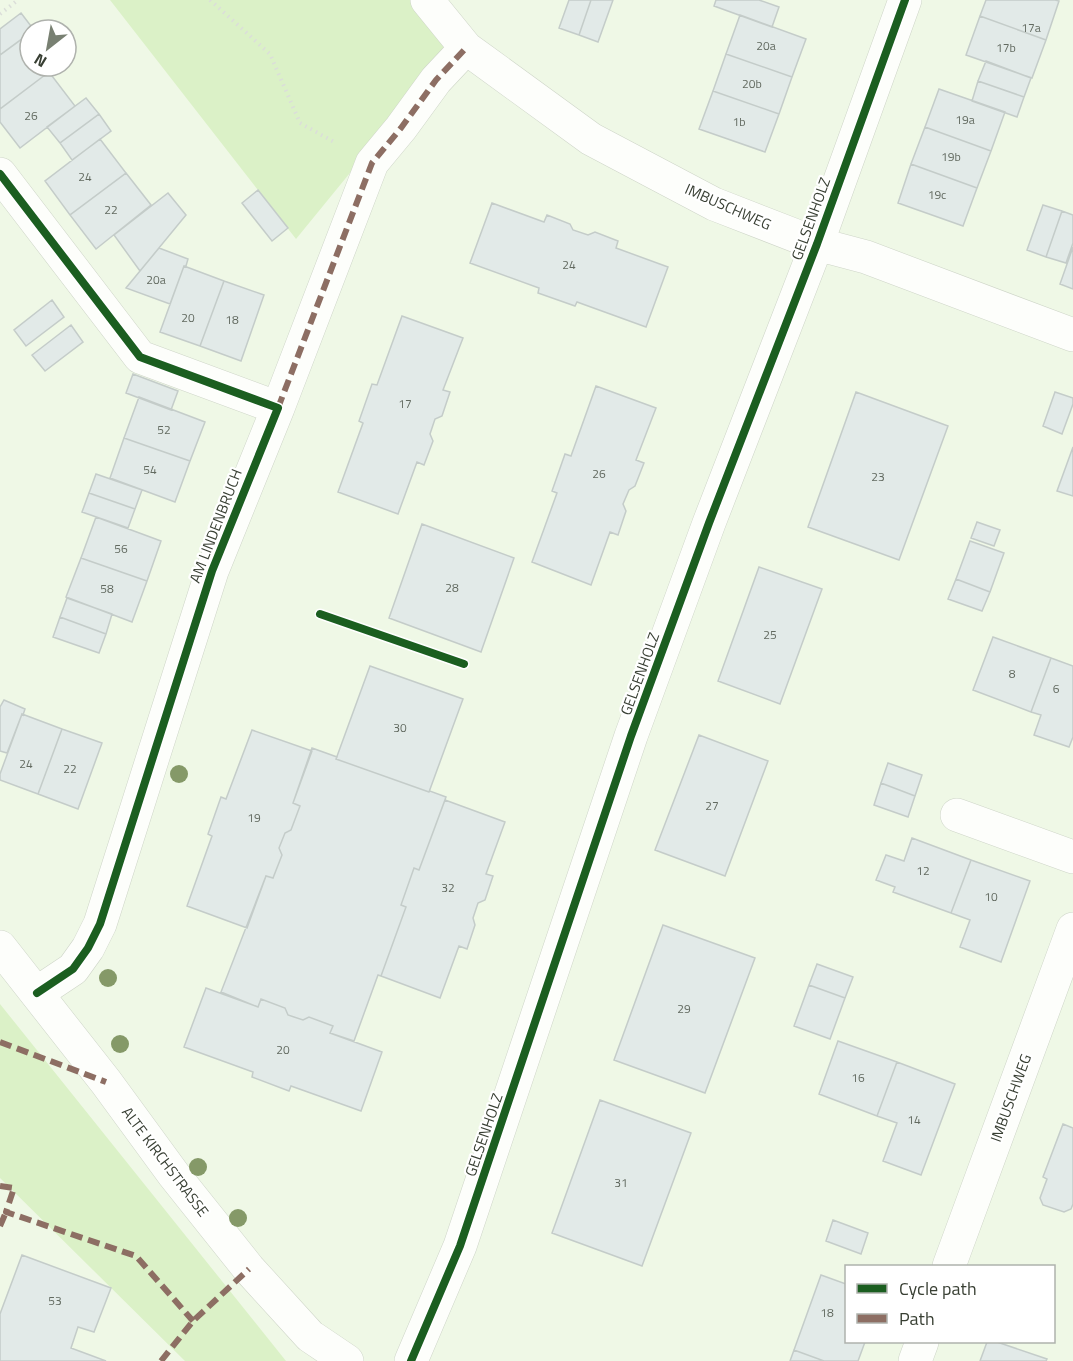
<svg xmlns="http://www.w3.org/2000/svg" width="1073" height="1361" viewBox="0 0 1073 1361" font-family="'Titillium Web',sans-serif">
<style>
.green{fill:#dbf1c7}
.building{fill:#e2eae8;stroke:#c4ccc9;stroke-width:1.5}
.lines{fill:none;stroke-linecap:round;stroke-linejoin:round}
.minor-casing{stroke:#ced5c8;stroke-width:34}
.path{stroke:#dbded9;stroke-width:4;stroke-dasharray:1.5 4.5;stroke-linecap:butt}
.minor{stroke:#fdfefb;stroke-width:33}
.quiet{stroke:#8d6e63;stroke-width:6;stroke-dasharray:12 6;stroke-linecap:butt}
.cycleway-casing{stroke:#fff;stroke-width:11}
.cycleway{stroke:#1b5e20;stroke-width:8}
.tree{fill:#859968}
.labels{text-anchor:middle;stroke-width:4.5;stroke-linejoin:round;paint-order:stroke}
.number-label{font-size:12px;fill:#626a60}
.street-label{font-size:15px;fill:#383f33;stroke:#fff}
</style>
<rect width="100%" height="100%" fill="#eff8e6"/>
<!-- green -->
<path class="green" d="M110 0H413L452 48 296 239Z
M0 1004 286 1361H185L0 1178Z"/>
<!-- building -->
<path class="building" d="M569 0H591L579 35 559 28Z
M591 0H613L598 42 579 35Z
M716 0H759L779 7 772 27 714 6Z
M986 0H1055L1059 1 1046 40 980 16Z
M21 13 34 30H30V33L0 55V29Z
M740 15 806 39 792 77 726 54Z
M980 16 1046 40 1032 78 966 55Z
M23 38 30 47V66H44L49 72 0 109V55Z
M726 54 792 77 779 114 713 91Z
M986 61 1031 78 1024 97 978 81Z
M49 72 75 106 20 148 0 122V109Z
M978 81 1024 97 1017 117 972 101Z
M939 89 1005 112 991 151 925 127Z
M713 91 779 114 765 152 699 129Z
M86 98 99 114 60 143 47 127Z
M99 114 111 131 72 160 60 143Z
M925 127 991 151 977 188 911 164Z
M100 139 126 173 70 215 45 181Z
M911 164 977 188 963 226 898 203Z
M126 173 151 205 96 249 70 215Z
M258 190 288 228 272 241 242 203Z
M168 193 186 215 140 271 114 235Z
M492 203 544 222 547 215 570 224 573 230 588 235 595 232 618 241 616 248 668 267 646 327 577 302 575 306 538 293 539 288 470 263Z
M1043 205 1062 211 1046 257 1027 250Z
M1062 211 1073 215V243L1066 263 1046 257Z
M1073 247V289L1060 284Z
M159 248 188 259 186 266H184L170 304 126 288Z
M184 266 224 281 200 346 160 332Z
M224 281 264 295 241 361 200 346Z
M52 300 64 317 26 346 14 330Z
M402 316 463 338 443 390 450 392 442 416 435 419 430 434 433 441 424 465 417 462 398 514 338 492 363 423 359 421 372 384 377 385Z
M71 325 83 342 45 371 32 355Z
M133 374 178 391 171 410 126 393Z
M596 386 656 408 636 460 644 463 635 486 629 490 623 504 626 511 618 535 610 532 591 585 532 562 557 493 552 491 565 454 571 456Z
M856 392 948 426 899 560 808 527Z
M1055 392 1073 398V404L1062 434 1043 426Z
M139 397 205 422 190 461 124 438Z
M124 438 190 461 175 502 110 478Z
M1073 447V496L1057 491Z
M96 474 142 490 135 509 89 493Z
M89 493 135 509 128 528 82 512Z
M96 517 161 541 147 581 81 558Z
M977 522 1000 530 994 546 971 538Z
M422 524 514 558 481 652 389 618Z
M970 541 1004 553 990 592 956 579Z
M81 558 147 581 132 622 66 597Z
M759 567 822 589 780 704 718 681Z
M956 579 990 592 982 611 948 599Z
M67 598 112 614 106 634 60 617Z
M60 617 106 634 99 653 53 637Z
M993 637 1051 658 1031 712 973 690Z
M1051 658 1073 666V737L1069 747 1034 735 1041 715 1031 712Z
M370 666 463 699 429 792 336 759Z
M4 700 25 709 23 715 22 714 7 753 0 751V707Z
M22 714 62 729 38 794 0 780V774Z
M62 729 102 743 78 809 38 794Z
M252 730 312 751 293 803 300 806 291 830 285 833 279 848 282 855 273 878 266 876 247 928 187 906 212 836 208 834 221 797 226 799Z
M699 735 768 761 725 876 655 850Z
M312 748 337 757 336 759 429 792 430 791 446 797 419 870 414 868 401 905 406 907 381 976 378 975 354 1041 330 1033 333 1026 309 1017 303 1020 288 1015 285 1008 261 999 258 1007 221 992 266 876 273 878 282 855 279 848 285 833 291 830 300 806 293 803Z
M888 763 922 775 915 796 881 783Z
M881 783 915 796 908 817 874 805Z
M445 800 505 822 486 874 493 876 485 900 478 903 473 918 475 925 467 949 459 946 440 998 381 976 406 907 401 905 414 868 419 870Z
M912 838 971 860 951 913 893 892 895 887 876 880 886 855 904 861Z
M971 860 1030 881 1001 962 960 947 970 920 951 913Z
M663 925 755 958 705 1093 614 1060Z
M817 964 853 977 845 998 809 985Z
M809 985 845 998 830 1039 794 1026Z
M206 988 258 1007 261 999 285 1008 288 1015 303 1020 309 1017 333 1026 330 1033 382 1052 361 1111 291 1086 289 1091 252 1077 253 1072 184 1047Z
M838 1041 897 1062 877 1116 819 1094Z
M897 1062 955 1084 921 1175 883 1161 897 1123 877 1116Z
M600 1100 691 1133 642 1266 552 1233Z
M1063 1124 1073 1128V1204L1071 1209 1064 1212 1043 1205 1040 1198 1047 1179 1043 1177Z
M833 1220 868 1233 861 1254 826 1241Z
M22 1255 111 1288 94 1332 78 1327 71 1348 106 1361H0V1314Z
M821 1275 846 1284V1342H865L858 1361H824L794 1350Z
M987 1342H997L1047 1359 1046 1361H980Z
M794 1350 824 1361H790Z"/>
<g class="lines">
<!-- minor casing -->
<g class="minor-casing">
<path id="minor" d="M427 0 466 48 591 139 714 204 817 244 866 257 1073 335
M0 174 140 357 278 408 212 571 100 924 88 948 73 969 37 993
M278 408 372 163 401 128 436 80 466 48
M957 815 1073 857
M0 947 106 1082 174 1175 249 1269 310 1336 347 1361
M949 1266 1073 929
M411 1361 460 1246 631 736 709 523 817 244 905 0
M915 1361 922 1342"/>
</g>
<!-- path -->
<path class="path" d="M210 0 270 54 300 123 336 143
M0 14 18 0"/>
<!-- minor -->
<use href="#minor" class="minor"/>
<!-- quiet -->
<path class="quiet" d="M278 408 372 163 401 128 436 80 466 48
M0 1042 106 1082
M0 1186 14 1188 6 1212 136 1256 193 1321
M0 1226 6 1212
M161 1361 193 1321 249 1269"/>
<!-- cycleway casing -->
<g class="cycleway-casing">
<path id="cycleway" d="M0 174 140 357 278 408 212 571 100 924 88 948 73 969 37 993
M320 614 464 664
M411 1361 460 1246 631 736 709 523 817 244 905 0"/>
</g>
<!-- cycleway -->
<use href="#cycleway" class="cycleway"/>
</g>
<!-- trees -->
<g class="tree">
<circle cx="179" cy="774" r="9"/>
<circle cx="108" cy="978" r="9"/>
<circle cx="120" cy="1044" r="9"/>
<circle cx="198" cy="1167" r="9"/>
<circle cx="238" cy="1218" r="9"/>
</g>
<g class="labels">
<!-- number labels -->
<g class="number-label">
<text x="1031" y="32">17a</text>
<text x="766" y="50">20a</text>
<text x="1006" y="52">17b</text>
<text x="752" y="88">20b</text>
<text x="31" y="120">26</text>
<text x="965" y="124">19a</text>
<text x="739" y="126">1b</text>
<text x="951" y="161">19b</text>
<text x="85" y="181">24</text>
<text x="937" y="199">19c</text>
<text x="111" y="214">22</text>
<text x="569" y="269">24</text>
<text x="156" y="284">20a</text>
<text x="188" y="322">20</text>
<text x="232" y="324">18</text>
<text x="405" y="408">17</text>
<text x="164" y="434">52</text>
<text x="150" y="474">54</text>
<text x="599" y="478">26</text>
<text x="878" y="481">23</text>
<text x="121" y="553">56</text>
<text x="452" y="592">28</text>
<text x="107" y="593">58</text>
<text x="770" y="639">25</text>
<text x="1012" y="678">8</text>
<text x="1056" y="693">6</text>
<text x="400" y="732">30</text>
<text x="26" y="768">24</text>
<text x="70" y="773">22</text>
<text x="712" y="810">27</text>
<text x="254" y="822">19</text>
<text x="923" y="875">12</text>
<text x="448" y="892">32</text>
<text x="991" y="901">10</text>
<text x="684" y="1013">29</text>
<text x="283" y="1054">20</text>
<text x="858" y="1082">16</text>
<text x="914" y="1124">14</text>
<text x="621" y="1187">31</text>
<text x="55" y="1305">53</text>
<text x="827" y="1317">18</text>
</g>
<!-- street labels -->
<g class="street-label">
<text transform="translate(728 207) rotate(24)" y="5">IMBUSCHWEG</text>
<text transform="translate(811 219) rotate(-70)" y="5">GELSENHOLZ</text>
<text transform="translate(216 526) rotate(-69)" y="5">AM LINDENBRUCH</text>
<text transform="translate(640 674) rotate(-70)" y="5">GELSENHOLZ</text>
<text transform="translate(1011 1098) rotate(-70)" y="5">IMBUSCHWEG</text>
<text transform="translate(484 1135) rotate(-71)" y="5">GELSENHOLZ</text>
<text transform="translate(165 1162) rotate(53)" y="5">ALTE KIRCHSTRASSE</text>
</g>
</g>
<!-- legend -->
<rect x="845" y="1265" width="210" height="78" fill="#ffffff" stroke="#afb2ad" stroke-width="1.5"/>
<rect x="857" y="1284" width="30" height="9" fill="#1b5e20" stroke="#afb2ad" stroke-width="1.5"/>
<text x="899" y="1295" font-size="18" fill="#383f33">Cycle path</text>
<rect x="857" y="1314" width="30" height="9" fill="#8d6e63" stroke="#afb2ad" stroke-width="1.5"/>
<text x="899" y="1325" font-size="18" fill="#383f33">Path</text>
<!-- north arrow -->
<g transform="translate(48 48) rotate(211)"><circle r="28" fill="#ffffff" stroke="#afb2ad" stroke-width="1.5"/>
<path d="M0-4.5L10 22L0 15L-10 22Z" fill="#788072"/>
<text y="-9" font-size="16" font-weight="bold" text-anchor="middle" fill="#383f33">N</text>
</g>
</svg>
